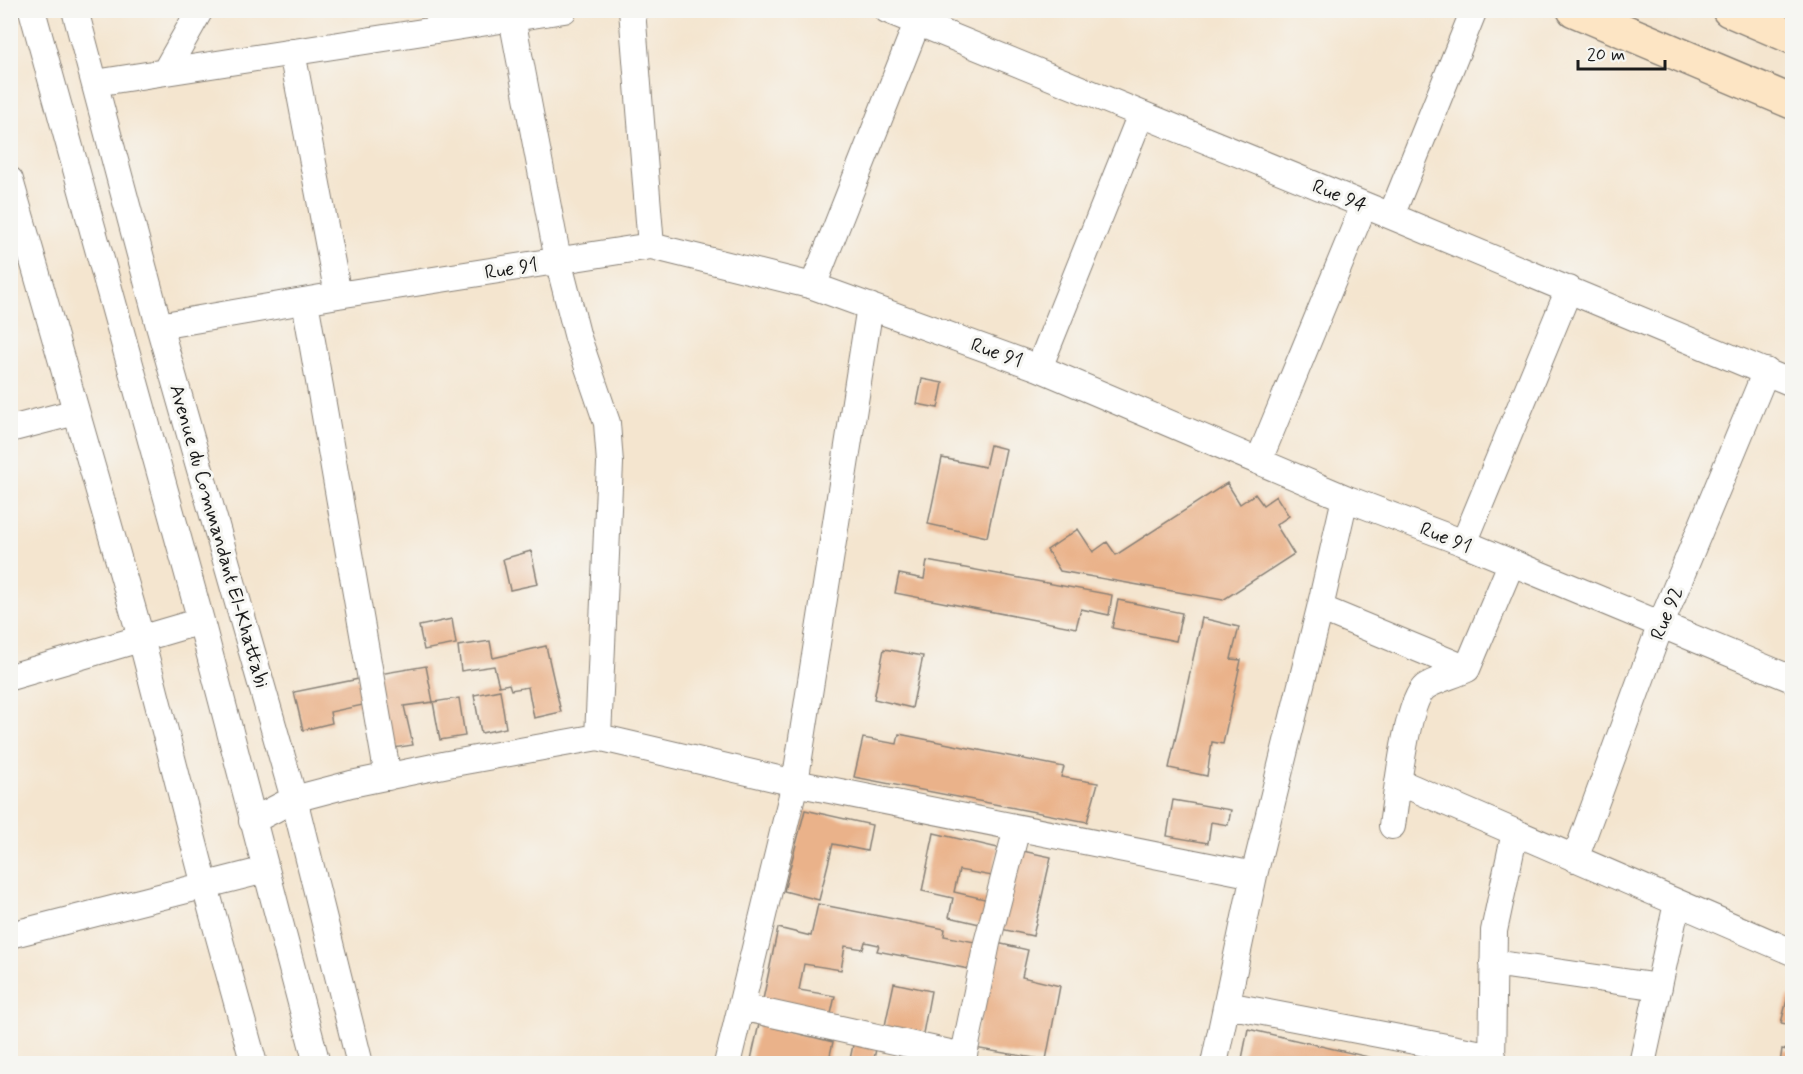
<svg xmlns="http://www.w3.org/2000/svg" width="1803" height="1074" viewBox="0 0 1803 1074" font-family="Mynerve,sans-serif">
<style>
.building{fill:#eab28a}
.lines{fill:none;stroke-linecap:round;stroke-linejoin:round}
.street-casing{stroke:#888076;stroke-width:28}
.secondary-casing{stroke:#888076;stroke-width:36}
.street{stroke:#fff;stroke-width:26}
.secondary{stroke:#fde5c4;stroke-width:33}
.labels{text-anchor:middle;stroke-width:6;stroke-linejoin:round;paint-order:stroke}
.street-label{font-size:20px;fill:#1c1c1c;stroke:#f6f6f2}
</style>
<rect width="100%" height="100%" fill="#f6f6f2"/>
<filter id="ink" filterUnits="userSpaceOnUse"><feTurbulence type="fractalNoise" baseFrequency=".0167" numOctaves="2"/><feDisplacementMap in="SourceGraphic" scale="12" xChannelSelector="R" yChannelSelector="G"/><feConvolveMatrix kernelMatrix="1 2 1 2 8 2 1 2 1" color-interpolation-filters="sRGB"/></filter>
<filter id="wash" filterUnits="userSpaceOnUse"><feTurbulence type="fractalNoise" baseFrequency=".008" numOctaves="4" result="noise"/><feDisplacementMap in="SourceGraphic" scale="24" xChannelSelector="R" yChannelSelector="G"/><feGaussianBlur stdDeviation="1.35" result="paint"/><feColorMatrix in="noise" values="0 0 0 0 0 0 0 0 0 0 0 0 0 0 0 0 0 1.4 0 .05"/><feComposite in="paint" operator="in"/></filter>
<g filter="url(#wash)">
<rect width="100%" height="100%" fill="#f4e5cf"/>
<g id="blocks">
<!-- building -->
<path class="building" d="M922 379 943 383 938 408 917 404Z
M990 445 1006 449 987 537 928 524 942 458 985 467Z
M1227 483 1240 504 1255 494 1263 505 1276 496 1289 516 1276 525 1294 554 1223 600 1060 571 1047 550 1078 529 1093 552 1107 542 1116 555Z
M531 551 538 584 510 590 503 559Z
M927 561 1112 595 1109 615 1081 609 1076 628 895 593 899 574 924 579Z
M1118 600 1182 613 1176 641 1112 628Z
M1202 618 1239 627 1231 659 1241 660 1223 744 1212 742 1207 776 1169 768Z
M452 619 456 644 424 650 419 626Z
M490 641 493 658 546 646 561 712 534 718 528 687 511 690 509 684 499 686 494 666 461 671 458 646Z
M884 649 923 656 912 708 874 699Z
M426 666 433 702 404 706 413 745 387 749 373 675Z
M359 679 363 705 330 712 332 723 303 730 294 692Z
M500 690 506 728 481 733 474 695Z
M459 698 465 736 440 740 433 702Z
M899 734 1064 767 1061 777 1098 783 1087 822 854 777 863 738 897 744Z
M1173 800 1231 810 1228 825 1211 822 1208 843 1167 836Z
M805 810 872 825 867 851 833 844 819 900 784 891Z
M934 833 998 848 992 876 959 870 954 892 989 900 984 925 949 917 953 898 922 891Z
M1018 850 1051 857 1033 936 1001 929Z
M818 904 945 929 944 936 980 943 974 970 877 951 879 945 865 942 863 949 845 946 841 970 804 964 799 990 835 996 829 1023 761 1009 778 928 811 936Z
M997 943 1028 950 1022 977 1060 986 1046 1060 974 1048Z
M894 983 931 991 921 1044 883 1035Z
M1788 996 1792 997V1025L1781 1023Z
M759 1024 833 1042 828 1064H750Z
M1248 1029 1394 1063V1064H1241Z
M854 1040 877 1044 873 1064H849Z
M1782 1049 1792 1051V1064H1780Z"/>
</g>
</g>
<g filter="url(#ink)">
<use href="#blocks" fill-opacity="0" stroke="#888076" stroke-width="1.5"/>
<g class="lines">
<!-- street casing -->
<g class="street-casing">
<path id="street" d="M32 10 201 621 317 1064
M75 10 159 326 294 799 360 1064
M632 10 651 246
M887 10 1391 216 1792 383
M512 18 558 260 578 338 607 423 610 463 598 737
M292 52 338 295
M165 72 200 10
M95 83 564 10
M10 180 141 638 205 886 254 1064
M1391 216 1474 10
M813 286 917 23
M305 301 388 777
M159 326 338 295 651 246 813 286 1039 368 1345 498 1464 543 1792 679
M1039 368 1141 114
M10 429 76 412
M1259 460 1364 205
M1464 543 1569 289
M1320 608 1467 669
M10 677 201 621
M1399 782 1792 952
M252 821 294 799 351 784 448 764 598 737 795 783 1254 875
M1392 826C1396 800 1406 702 1425 687 1435 680 1455 675 1467 669L1511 564
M1575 859 1661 624 1766 371
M10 935 265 870
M1493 963 1659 987
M1227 1005 1493 1056
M741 1007 963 1056
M727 1064 795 783 870 306
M962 1064 987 943 1017 828
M1214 1064 1254 875 1320 608 1345 498
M1492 1064 1494 931 1515 832
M1642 1064 1677 903"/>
</g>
<!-- secondary casing -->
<g class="secondary-casing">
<path id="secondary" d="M1574 10 1792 102
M1729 10 1792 37"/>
</g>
<!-- street -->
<use href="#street" class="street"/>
<!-- secondary -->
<use href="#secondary" class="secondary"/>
</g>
</g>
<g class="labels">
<!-- street labels -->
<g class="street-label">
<text transform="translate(1340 195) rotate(22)" y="7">Rue 94</text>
<text transform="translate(511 268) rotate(-9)" y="7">Rue 91</text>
<text transform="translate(997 352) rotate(20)" y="7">Rue 91</text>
<text transform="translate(220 536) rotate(74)" y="7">Avenue du Commandant El-Khattabi</text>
<text transform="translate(1446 537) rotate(22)" y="7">Rue 91</text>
<text transform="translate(1666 613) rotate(-68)" y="7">Rue 92</text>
</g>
</g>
<!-- margin -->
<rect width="1803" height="1074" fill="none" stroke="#f6f6f2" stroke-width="36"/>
<!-- scale -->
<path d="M1578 60v9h87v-9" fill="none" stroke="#1c1c1c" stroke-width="3"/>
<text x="1587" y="60" font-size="18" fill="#1c1c1c" stroke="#f6f6f2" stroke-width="4.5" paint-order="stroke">20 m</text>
</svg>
